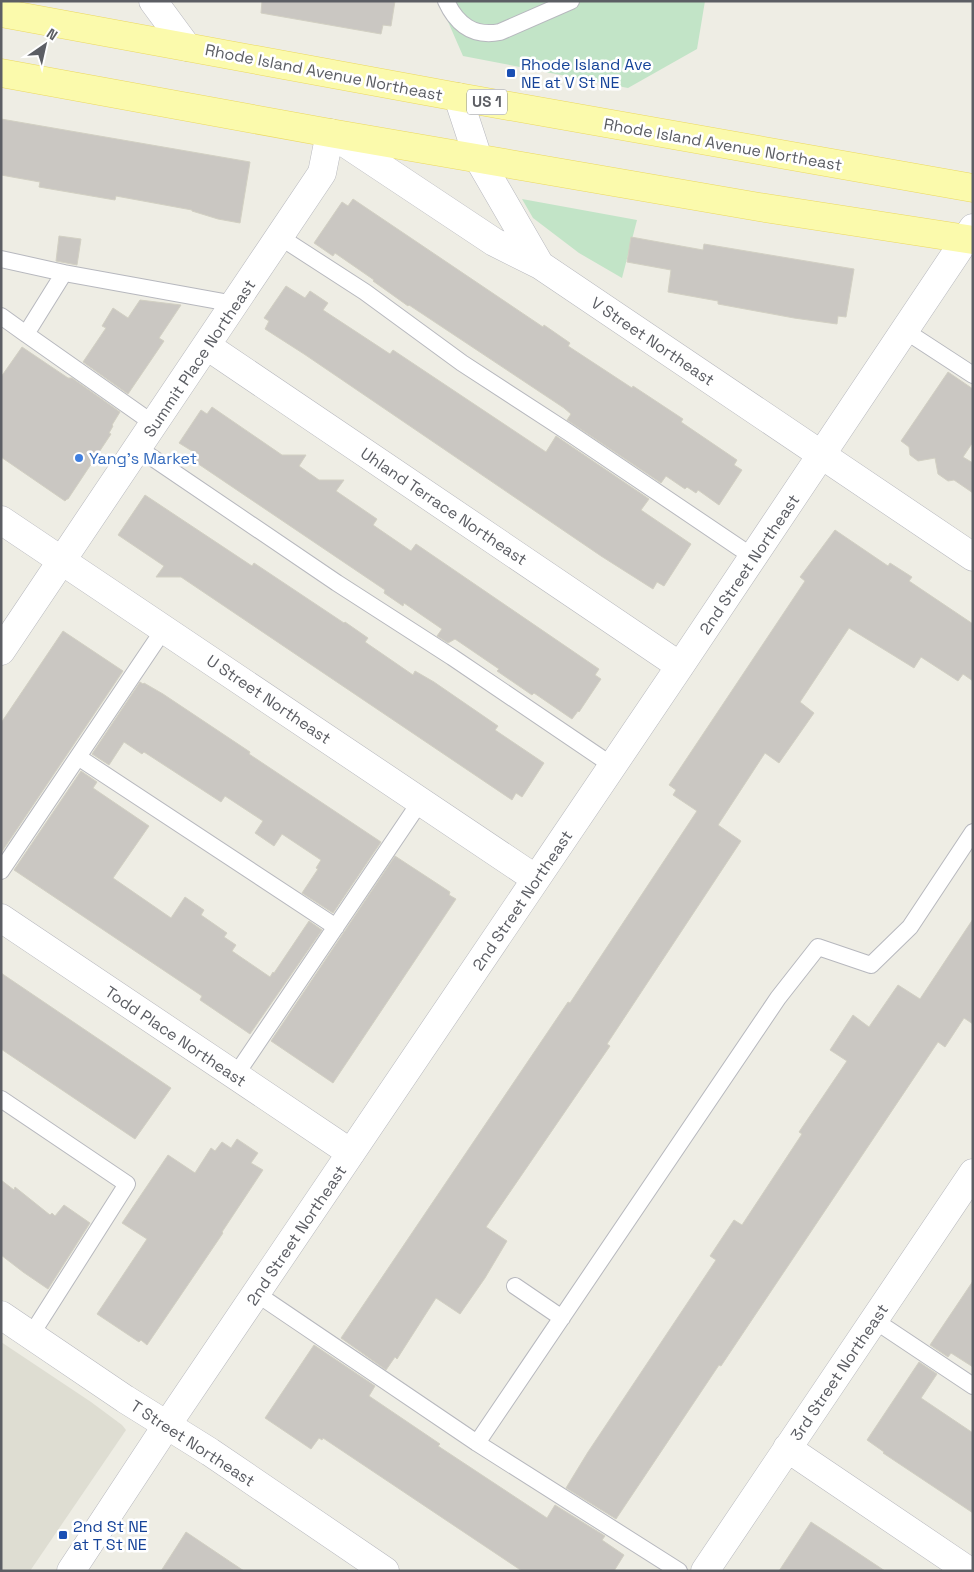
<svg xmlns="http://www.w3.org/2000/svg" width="974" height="1572" viewBox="0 0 974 1572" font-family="'Space Grotesk',sans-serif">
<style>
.education{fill:#deddd2}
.green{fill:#c2e4c7}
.building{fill:#cac7c2;stroke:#d2d0c3}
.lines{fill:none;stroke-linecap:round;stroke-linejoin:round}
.service-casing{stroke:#b7b8be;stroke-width:18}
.minor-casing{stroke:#b7b8be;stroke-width:29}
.tertiary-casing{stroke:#b7b8be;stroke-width:29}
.primary-casing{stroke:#ebd860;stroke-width:29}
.service{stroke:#fff;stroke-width:16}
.minor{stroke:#fff;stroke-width:28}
.tertiary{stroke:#fff;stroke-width:28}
.primary{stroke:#fbfaac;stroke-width:28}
.transit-dot{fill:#1a4fb4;stroke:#fff;stroke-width:2}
.shop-dot{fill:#3f7fe0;stroke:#fff;stroke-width:2}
.labels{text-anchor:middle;stroke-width:5;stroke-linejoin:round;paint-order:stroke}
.shield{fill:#fff;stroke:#8d8e92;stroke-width:1}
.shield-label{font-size:15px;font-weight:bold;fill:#5c5e64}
.transit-label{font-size:16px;fill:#164399;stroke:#fff;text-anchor:start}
.street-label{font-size:16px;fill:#5c5e64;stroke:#fff}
.shop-label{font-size:16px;fill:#366cbe;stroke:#fff;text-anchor:start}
</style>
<rect width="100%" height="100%" fill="#eeede4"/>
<!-- education -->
<path class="education" d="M1 1342 91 1402 122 1425 126 1430 30 1571H1Z"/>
<!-- green -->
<path class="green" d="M439 1H705L697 49 628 88 463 56Z
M522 199 637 220 622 278 579 253 533 218Z"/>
<!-- building -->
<path class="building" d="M262 1H395L391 26 383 25 381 34 261 13Z
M1 119 250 162 240 223 218 219 192 211V210L116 196 115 200 39 187 40 182 1 175Z
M353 199 543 327 544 325 570 343 568 346 632 388 633 386 683 419 681 422 737 460 734 465 742 470 719 505 698 490 696 493 687 487 685 489 666 476 661 483 567 420 571 414 564 408 409 305 408 306 373 281 374 280 335 253 333 256 314 243 342 202 348 206Z
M59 236 81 239 77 265 56 261Z
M631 237 703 250 704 244 854 269 846 317 838 316 837 324 794 318 718 304V301L668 292 671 270 627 262Z
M286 286 305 298 310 291 328 303 323 310 390 354 393 350 546 452 556 436 649 499 641 510 691 544 664 586 657 582 653 589 601 556 304 354 265 329 269 321 264 318Z
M140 300 181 305 159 338 164 341 128 394 83 362 106 328 102 326 113 308 128 318Z
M22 347 68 378H72L120 412 112 425 113 426 109 433 111 434 68 499H67L65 501 1 457V377Z
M948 372 973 389V442L963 457 973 463V493L954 480 948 481 938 474 935 458 918 461 910 455 909 447 901 441Z
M212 407 282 455H306L299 466 319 480H344L336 491 377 519 373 525 411 551 416 544 599 669 595 675 601 679 579 712 578 711 572 719 534 693 532 695 497 671 499 669 455 639 448 643 437 636 442 629 404 603 403 606 384 593 385 590 188 457 192 451 179 443 201 410 207 414Z
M145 495 252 566 254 563 344 623 345 622 368 638 365 642 413 675 415 671 434 682 498 726 495 730 544 763 522 797 516 793 512 800 181 577H156L164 566 118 535Z
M835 530 888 566 890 563 912 577 909 581 973 624V681L963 674 958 681 921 657 914 668 849 628 800 702 814 713 779 763 765 753 718 825 741 841 607 1044 610 1046 486 1227 507 1241 485 1278 460 1314 436 1298 397 1359 395 1357 386 1370 341 1338 568 1002 570 1003 697 811 673 795 676 790 669 785 805 581 800 577Z
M63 631 123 671 1 853V723Z
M140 682 143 684 144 683 163 694 250 752 249 754 381 842 333 913 302 893 318 869 316 868 321 860 282 834 274 846 255 833 263 821 225 796 221 802 144 752 142 754 124 742 109 765 92 754Z
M81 771 97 782 93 788 149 826 113 878 171 918 185 897 204 910 201 915 227 933 224 937 236 945 232 951 270 977 273 972 274 973 309 921 322 930 250 1034 200 1000 202 996 14 870Z
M395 856 450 892 449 895 456 899 333 1083 271 1041Z
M973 919V1024L964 1018 945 1047 938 1042 721 1366 719 1365 616 1519 566 1488 588 1452 716 1260 710 1256 734 1220 742 1225 802 1134 799 1132 847 1061 830 1050 853 1015 869 1027 898 985 920 999Z
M1 973 171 1088 135 1139 1 1049Z
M237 1139 258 1153 251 1163 263 1170 222 1232 223 1233 147 1345 141 1340 139 1342 97 1314 147 1239 122 1223 168 1155 195 1173 211 1148 215 1151 222 1142 231 1148Z
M1 1180 14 1190 15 1187 50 1215 52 1213 55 1216 64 1205 90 1223 48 1289 23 1272 1 1255Z
M973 1281V1367L951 1353 948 1357 930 1345Z
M314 1345 375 1386 369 1396 440 1444 438 1446 547 1518 555 1505 605 1536 602 1540 624 1555 614 1571H522L323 1438 322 1440 319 1438 311 1449 265 1418Z
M919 1362 937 1374 921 1398 973 1433V1513L883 1453 884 1452 867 1440Z
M811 1522 831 1535 885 1571H779Z
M186 1532 244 1571H161Z"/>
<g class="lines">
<!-- service casing -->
<g class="service-casing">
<path id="service" d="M446 1C457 25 474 37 500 32L571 1
M280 237 365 292 462 363 568 432 753 557
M1 259 64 273 26 334 1 316
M64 273 235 304
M904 330 973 375
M26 334 154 424
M138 448 337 583 452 657 613 766
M78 757 336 927
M1 871 164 629
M235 1076 420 802
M1 1099 127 1184 31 1335
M515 1286 562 1318
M257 1294 477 1443 679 1571
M874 1320 973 1386
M477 1443 778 998 818 947 871 965 910 927 973 832"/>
</g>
<!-- minor casing -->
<g class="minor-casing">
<path id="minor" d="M153 1 187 47
M458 97 478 158 540 265
M207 346 680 666
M1 520 536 879
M1 651 322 173 330 133 494 242 540 265 973 557
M1 918 351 1153
M167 1425 680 666 973 228
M787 1448 969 1571
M705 1571 973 1173"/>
</g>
<!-- tertiary casing -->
<g class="tertiary-casing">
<path id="tertiary" d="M1 1315 125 1399 210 1452 385 1571
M71 1571 167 1425"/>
</g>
<!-- primary casing -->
<g class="primary-casing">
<path id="primary" d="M1 13 458 97 973 188
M1 73 330 133 759 207 973 240"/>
</g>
<!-- service -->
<use href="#service" class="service"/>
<!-- minor -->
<use href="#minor" class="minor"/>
<!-- tertiary -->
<use href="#tertiary" class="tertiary"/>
<!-- primary -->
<use href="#primary" class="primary"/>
</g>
<!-- markers -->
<g class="transit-dot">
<rect x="506" y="68" width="10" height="10" rx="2.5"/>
<rect x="58" y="1530" width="10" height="10" rx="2.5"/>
</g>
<circle class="shop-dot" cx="79" cy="458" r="5"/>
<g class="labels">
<!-- shield labels -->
<rect class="shield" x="467" y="89.5" width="40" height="25" rx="4"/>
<g class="shield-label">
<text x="487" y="107">US 1</text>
</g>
<!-- transit labels -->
<g class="transit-label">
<text x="521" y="70">Rhode Island Ave<tspan x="521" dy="18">NE at V St NE</tspan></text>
<text x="73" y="1532">2nd St NE<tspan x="73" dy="18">at T St NE</tspan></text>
</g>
<!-- street labels -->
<g class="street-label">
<text transform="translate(324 72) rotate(11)" y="6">Rhode Island Avenue Northeast</text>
<text transform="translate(723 144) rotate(10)" y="6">Rhode Island Avenue Northeast</text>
<text transform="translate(653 341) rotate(34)" y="6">V Street Northeast</text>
<text transform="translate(199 358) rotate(-56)" y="6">Summit Place Northeast</text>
<text transform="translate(444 506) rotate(34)" y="6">Uhland Terrace Northeast</text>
<text transform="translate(749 564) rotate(-56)" y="6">2nd Street Northeast</text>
<text transform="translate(269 699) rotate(34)" y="6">U Street Northeast</text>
<text transform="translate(522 900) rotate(-56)" y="6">2nd Street Northeast</text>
<text transform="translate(176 1036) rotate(34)" y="6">Todd Place Northeast</text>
<text transform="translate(296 1235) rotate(-56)" y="6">2nd Street Northeast</text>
<text transform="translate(839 1372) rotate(-56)" y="6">3rd Street Northeast</text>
<text transform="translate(193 1443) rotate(33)" y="6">T Street Northeast</text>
</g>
<!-- shop labels -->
<g class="shop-label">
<text x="89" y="464">Yang's Market</text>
</g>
</g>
<!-- border -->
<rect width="974" height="1572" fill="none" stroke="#5c5e64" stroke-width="5"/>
<!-- north arrow -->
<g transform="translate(45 45) rotate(34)" stroke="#ffffff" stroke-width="4" paint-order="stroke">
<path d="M0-4L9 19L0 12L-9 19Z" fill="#5c5e64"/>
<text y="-8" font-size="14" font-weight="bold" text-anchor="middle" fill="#5c5e64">N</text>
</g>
</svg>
